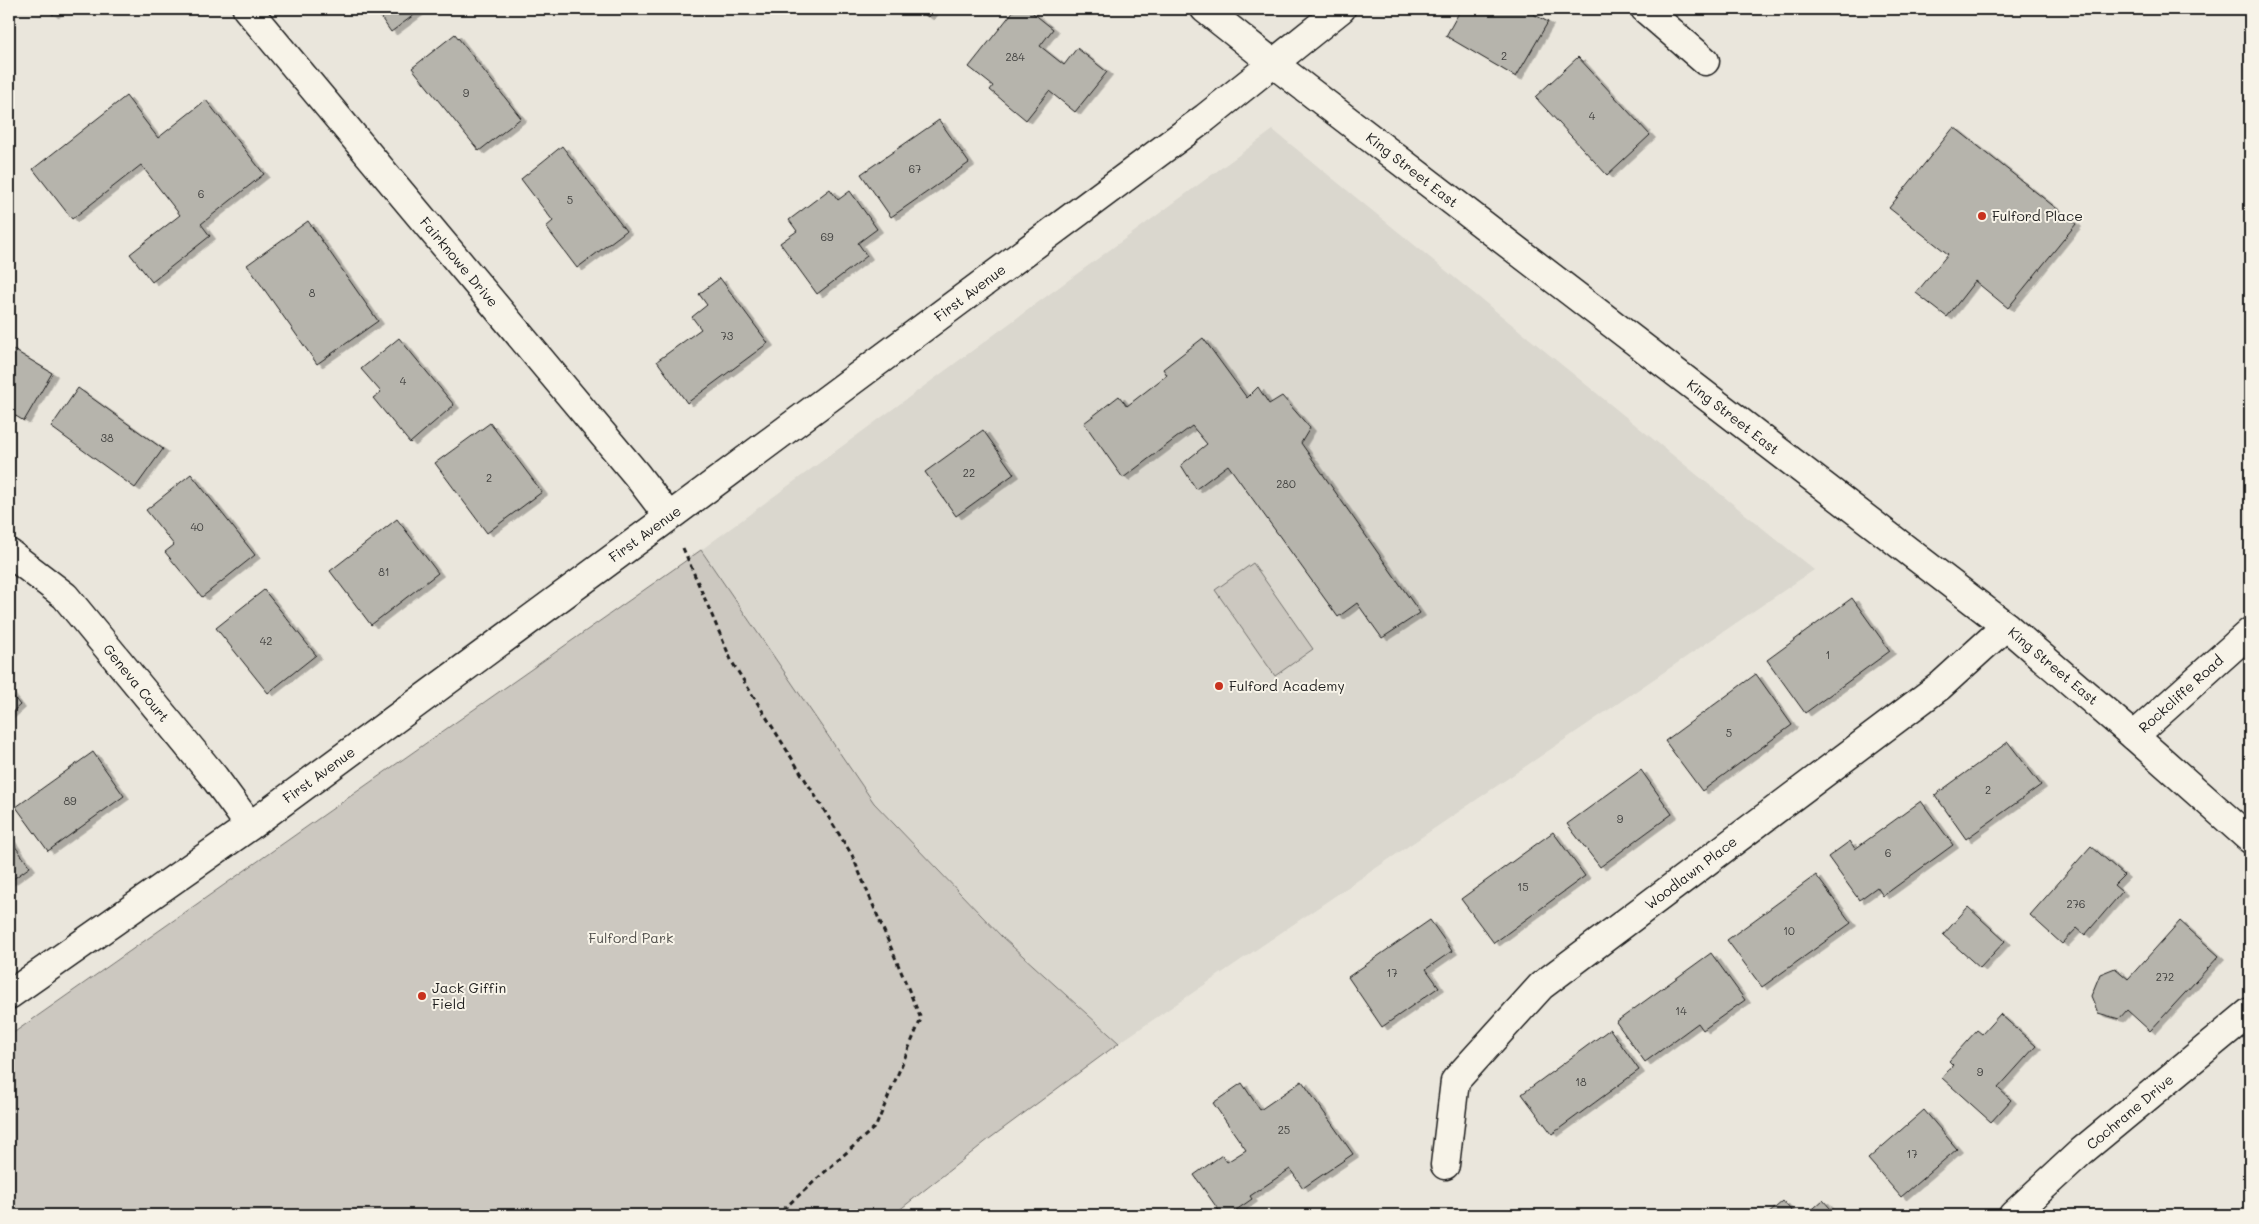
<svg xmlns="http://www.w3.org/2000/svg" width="2259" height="1224" viewBox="0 0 2259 1224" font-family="Mali,sans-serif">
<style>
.built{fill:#dad7ce}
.green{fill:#ccc8c0;stroke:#74726e}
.building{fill:#b6b4ac;stroke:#1c1c1c;filter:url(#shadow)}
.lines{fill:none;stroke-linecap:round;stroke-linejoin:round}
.minor-casing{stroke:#1c1c1c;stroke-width:31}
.major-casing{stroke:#1c1c1c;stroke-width:31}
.path{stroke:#1c1c1c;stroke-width:3;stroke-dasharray:5 4;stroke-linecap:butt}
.minor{stroke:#f7f3e8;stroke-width:28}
.major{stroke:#f7f3e8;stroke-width:28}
.poi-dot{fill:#c8321e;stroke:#f7f3e8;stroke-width:2}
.labels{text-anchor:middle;stroke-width:4;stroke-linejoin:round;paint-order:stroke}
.number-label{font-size:11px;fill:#424240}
.street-label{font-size:14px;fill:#1c1c1c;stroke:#f7f3e8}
.poi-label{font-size:14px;fill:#1c1c1c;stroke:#f7f3e8;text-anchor:start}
.park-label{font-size:14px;fill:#51504d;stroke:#f7f3e8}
</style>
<defs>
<filter id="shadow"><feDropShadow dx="5.5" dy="3" stdDeviation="0" flood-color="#0004"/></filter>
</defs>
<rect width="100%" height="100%" fill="#eae6dc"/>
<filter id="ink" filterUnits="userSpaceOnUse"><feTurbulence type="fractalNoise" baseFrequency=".02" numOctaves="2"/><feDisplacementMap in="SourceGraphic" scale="10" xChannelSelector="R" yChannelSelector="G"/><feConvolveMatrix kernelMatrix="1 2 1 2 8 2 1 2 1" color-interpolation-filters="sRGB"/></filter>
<g filter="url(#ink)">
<!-- built -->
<path class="built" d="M1273 130 1814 570 1119 1043 1002 937 874 803 701 550Z"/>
<!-- green -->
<path class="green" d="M701 550 874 803 1002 937 1119 1043 989 1139 893 1215H9V1036Z
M1253 563 1313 649 1275 676 1215 590Z"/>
<!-- building -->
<path class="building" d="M46 9H60L53 15Z
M375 9H422L391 32Z
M917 9H935L928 17Z
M1015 9H1028L1053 29 1040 46 1064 65 1077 48 1107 72 1075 112 1049 91 1026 120 990 90 993 86 969 67Z
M1461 9H1524L1548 22 1516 77 1446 36Z
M455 34 521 118 479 151 412 68Z
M1578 57 1650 135 1607 175 1535 97Z
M126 96 158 138 206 100 264 174 201 224 210 236 152 282 130 254 180 215 141 165 72 219 33 169Z
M939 120 969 163 891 217 861 174Z
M1954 127 2076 224 2008 308 1975 281 1947 317 1916 293 1948 254 1889 208Z
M562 146 626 231 577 268 546 227 553 221 521 179Z
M830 189 838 200 850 191 877 229 858 243 867 256 817 294 780 243 797 231 789 220Z
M308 221 378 321 317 364 247 265Z
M720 278 768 343 687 403 657 361 701 329 692 317 707 305 699 294Z
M399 338 454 405 410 443 373 398 381 392 361 369Z
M1203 338 1247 398 1258 387 1269 404 1282 396 1310 428 1301 443 1420 613 1382 638 1357 603 1338 617 1228 465 1196 489 1181 465 1207 444 1192 426 1123 478 1084 423 1119 396 1127 406 1167 375 1163 369Z
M9 347 52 373 24 421 9 412Z
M78 388 163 449 135 488 51 427Z
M490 423 542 492 487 533 435 463Z
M983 430 1014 474 956 516 925 472Z
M191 474 255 555 202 597 165 552 174 545 146 510Z
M397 519 438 573 371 625 330 571Z
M264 590 316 655 268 693 216 628Z
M1852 598 1890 651 1805 713 1767 660Z
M1756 674 1792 725 1702 791 1665 741Z
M9 691 20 705 9 715Z
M2008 742 2041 785 1966 839 1935 795Z
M93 752 124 796 48 851 16 807Z
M1641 770 1672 814 1600 867 1567 824Z
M1921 801 1953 845 1883 896 1877 887 1859 900 1828 857 1850 841 1855 849Z
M1553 832 1585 876 1494 943 1461 899Z
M9 838 30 867 9 882Z
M2091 846 2124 875 2114 885 2122 892 2085 935 2077 928 2062 944 2030 915Z
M1816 875 1851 923 1762 987 1727 940Z
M1968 907 2005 941 1980 968 1943 935Z
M1430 920 1452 951 1426 969 1439 987 1382 1027 1348 977Z
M2180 921 2219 956 2150 1031 2127 1010 2119 1019 2098 1013 2091 996 2100 974 2115 968 2128 979Z
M1711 953 1745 1000 1703 1030 1698 1023 1645 1062 1616 1022Z
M2000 1014 2036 1046 1998 1088 2011 1100 1991 1122 1942 1078 1953 1065 1949 1061 1977 1030 1982 1034Z
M1610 1029 1639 1070 1552 1134 1522 1094Z
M1302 1081 1353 1154 1303 1188 1290 1169 1250 1196 1252 1199 1229 1215H1222L1194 1175 1222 1155 1227 1162 1246 1150 1213 1103 1242 1083 1260 1110Z
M1924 1110 1957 1149 1901 1197 1868 1159Z
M1823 1200 1836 1215H1806Z
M1783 1201 1795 1215H1767Z"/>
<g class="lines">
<!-- minor casing -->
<g class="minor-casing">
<path id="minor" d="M247 9 636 474 669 517
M1645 9 1705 61
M9 553 65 596 214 777 250 826
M2134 736 2250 632
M9 995 250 826 669 517 1205 118 1341 9
M1445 1165 1455 1081 1541 986 1940 686 2006 626
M2013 1215 2082 1151 2250 1012"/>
</g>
<!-- major casing -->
<g class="major-casing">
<path id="major" d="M1205 9 1274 64 2006 626 2134 736 2250 839"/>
</g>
<!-- path -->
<path class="path" d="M683 548 732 662 852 855 921 1019 876 1126 777 1215"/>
<!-- minor -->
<use href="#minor" class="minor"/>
<!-- major -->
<use href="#major" class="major"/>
</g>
</g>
<!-- markers -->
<g class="poi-dot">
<circle cx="1982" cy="216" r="5"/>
<circle cx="1219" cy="686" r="5"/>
<circle cx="422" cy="996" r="5"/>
</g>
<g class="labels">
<!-- number labels -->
<g class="number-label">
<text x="1504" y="60">2</text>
<text x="1015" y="61">284</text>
<text x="466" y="97">9</text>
<text x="1592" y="120">4</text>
<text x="915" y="173">67</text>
<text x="201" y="198">6</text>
<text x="570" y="204">5</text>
<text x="827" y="241">69</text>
<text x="312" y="297">8</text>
<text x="727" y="340">73</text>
<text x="403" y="385">4</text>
<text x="107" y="442">38</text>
<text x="969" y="477">22</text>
<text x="489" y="482">2</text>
<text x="1286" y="488">280</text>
<text x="197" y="531">40</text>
<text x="384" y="576">81</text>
<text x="266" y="645">42</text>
<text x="1828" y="659">1</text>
<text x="1729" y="737">5</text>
<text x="1988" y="794">2</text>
<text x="70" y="805">89</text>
<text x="1620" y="823">9</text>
<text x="1888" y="857">6</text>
<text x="1523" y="891">15</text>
<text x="2076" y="908">276</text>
<text x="1789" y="935">10</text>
<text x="1392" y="977">17</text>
<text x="2165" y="981">272</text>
<text x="1681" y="1015">14</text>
<text x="1980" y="1076">9</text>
<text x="1581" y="1086">18</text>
<text x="1284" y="1134">25</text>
<text x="1912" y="1158">17</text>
</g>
<!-- street labels -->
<g class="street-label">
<text transform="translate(1412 170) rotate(38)" y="5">King Street East</text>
<text transform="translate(459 262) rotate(50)" y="5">Fairknowe Drive</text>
<text transform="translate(970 293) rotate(-37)" y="5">First Avenue</text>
<text transform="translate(1733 417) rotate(38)" y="5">King Street East</text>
<text transform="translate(645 534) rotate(-36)" y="5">First Avenue</text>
<text transform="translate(2053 666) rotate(40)" y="5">King Street East</text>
<text transform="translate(136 683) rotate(51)" y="5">Geneva Court</text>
<text transform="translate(2181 694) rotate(-42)" y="5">Rockcliffe Road</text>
<text transform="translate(319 775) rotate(-36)" y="5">First Avenue</text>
<text transform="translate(1691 873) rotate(-37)" y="5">Woodlawn Place</text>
<text transform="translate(2130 1112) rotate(-40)" y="5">Cochrane Drive</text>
</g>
<!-- poi labels -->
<g class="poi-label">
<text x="1992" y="221">Fulford Place</text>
<text x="1229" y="691">Fulford Academy</text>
<text x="432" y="993">Jack Giffin<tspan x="432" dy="16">Field</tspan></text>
</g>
<!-- park labels -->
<g class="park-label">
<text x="631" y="943">Fulford Park</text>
</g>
</g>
<!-- margin -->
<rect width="2259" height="1224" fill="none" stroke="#f7f3e8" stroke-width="30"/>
<rect x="15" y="15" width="2229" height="1194" fill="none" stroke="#1c1c1c" stroke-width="2" filter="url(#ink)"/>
</svg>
